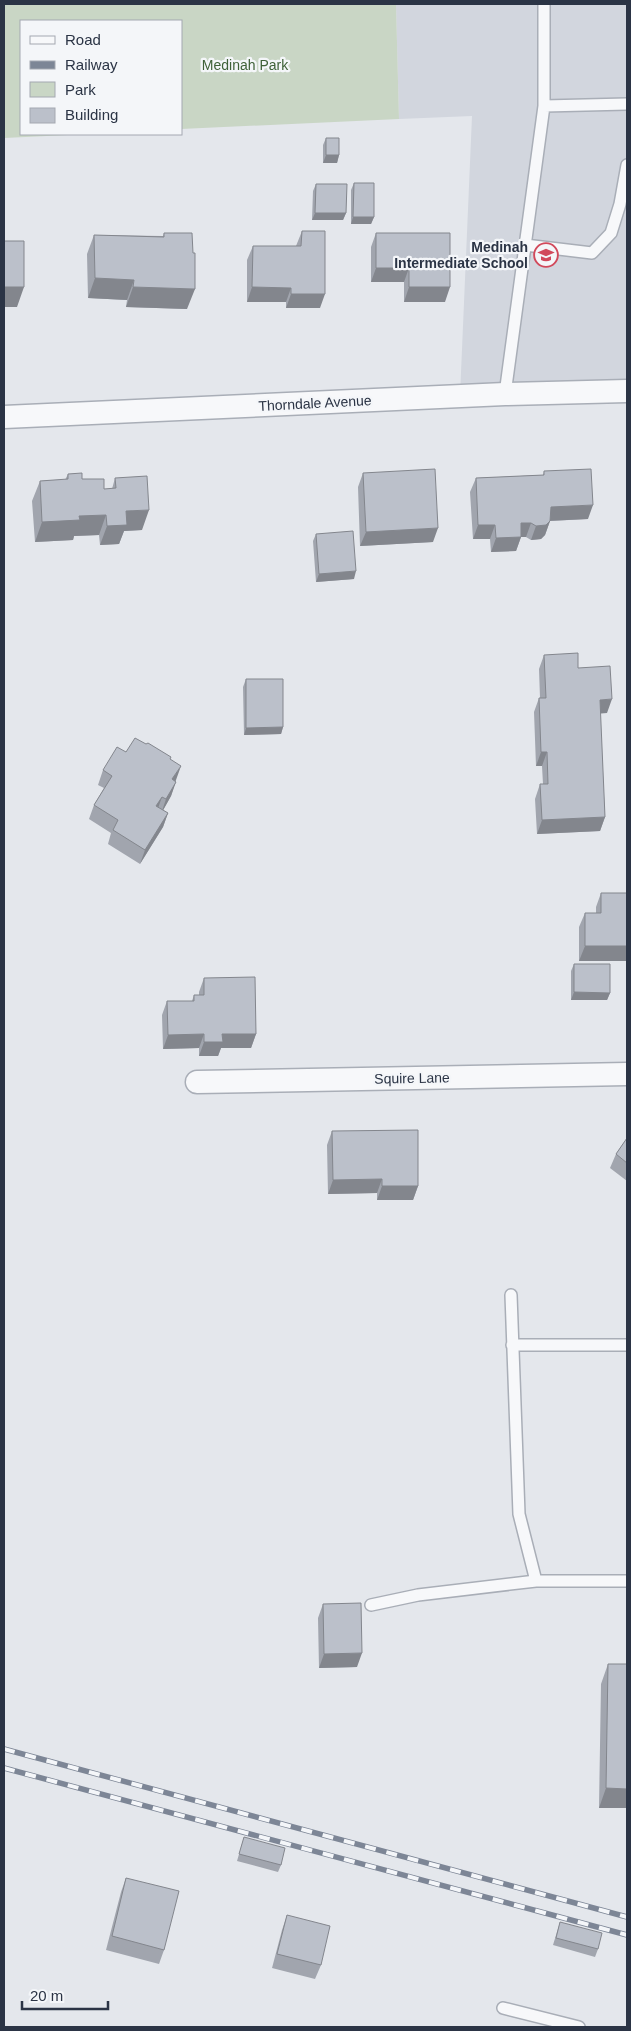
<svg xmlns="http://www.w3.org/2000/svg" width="631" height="2031" viewBox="0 0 631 2031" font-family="Helvetica,sans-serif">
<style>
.built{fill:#d2d6de}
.green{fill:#c9d6c5}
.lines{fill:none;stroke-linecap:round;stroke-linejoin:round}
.service-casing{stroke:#a9aeb7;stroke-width:14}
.minor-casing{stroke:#a9aeb7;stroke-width:25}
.service{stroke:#f7f8fa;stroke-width:11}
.minor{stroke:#f7f8fa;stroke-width:22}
.rail-casing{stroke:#7d8696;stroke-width:5.5}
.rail{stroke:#f4f6f9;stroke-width:4;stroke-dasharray:11;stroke-linecap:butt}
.wall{fill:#a1a5ae}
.shaded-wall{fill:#83868d}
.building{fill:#bbc0ca;stroke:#83868d}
.labels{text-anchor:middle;stroke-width:4.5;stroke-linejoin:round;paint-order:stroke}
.park-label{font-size:14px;fill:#3f6138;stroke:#f4f6f9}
.poi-label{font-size:14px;font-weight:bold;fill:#2b3445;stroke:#f4f6f9;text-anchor:end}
.street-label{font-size:14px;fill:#2b3445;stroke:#f4f6f9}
</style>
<rect width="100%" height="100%" fill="#e4e7ec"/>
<!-- built -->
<path class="built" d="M396 4H627V392L460 396 472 116 399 119Z"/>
<!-- green -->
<path class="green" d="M4 4H396L399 119 181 129V21H21V134H89L4 138Z"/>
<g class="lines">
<!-- service casing -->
<g class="service-casing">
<path id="service" d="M544 106 627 104
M525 245 592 253 611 233 620 204 627 165
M505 394 544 106V4
M511 1295 519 1514 536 1581
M512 1345H627
M371 1605 418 1595 536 1581H627
M503 2008 579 2027"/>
</g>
<!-- minor casing -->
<g class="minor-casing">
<path id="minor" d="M4 417 505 394 627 391
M197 1082 627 1074"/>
</g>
<!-- service -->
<use href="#service" class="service"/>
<!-- minor -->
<use href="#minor" class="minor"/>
<!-- rail casing -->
<g class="rail-casing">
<path id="rail" d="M4 1749 627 1917
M4 1768 627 1935"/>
</g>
<!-- rail -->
<use href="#rail" class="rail"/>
</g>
<!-- wall -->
<path class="wall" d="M326 138 339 155 337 163H323V145Z
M354 183 374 217 371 224H351V190Z
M316 184 346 213 343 220H312L313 191Z
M302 231 320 308H286V302H247V260L253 246H296Z
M164 233 187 309 126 307 127 300 88 298 87 254 94 235 163 236Z
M376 233 445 302H404V282H371V247Z
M544 471 588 519 550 521 545 535 541 539 531 540 526 537H521L516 551 491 552 490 539H473L470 492 476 478 543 475Z
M363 473 433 542 360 546 358 487Z
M68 474 104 489H112L115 478 142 530 124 531 119 544 100 545 99 535 74 536 73 540 35 542 32 501 40 481 65 480Z
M316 534 354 579 316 582 313 541Z
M544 655 578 668 607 713H600L605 817 600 831 537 834 535 799 540 784H543L542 766H536L534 712 539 698H540L539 669Z
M246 679 283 727 281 734 244 735 243 687Z
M126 752 170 759 176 780 171 796 163 810 168 813 163 827 140 864 108 844 111 833 89 819 94 805 104 788 98 785 103 770Z
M601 893 627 961H579V927L585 913H596V907Z
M574 964 610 993 607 1000H571V971Z
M204 978 256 1034 251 1048H221L218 1056H199V1048L163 1049 162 1015 167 1001H192L194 995H199V992Z
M332 1131 418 1186 413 1200H377V1193L328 1194 327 1145Z
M627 1138V1181L610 1168 616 1154Z
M323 1604 357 1667 319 1668 318 1618Z
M608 1664H627V1808H599L601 1684Z
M244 1837 281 1865 278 1872 237 1861Z
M126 1878 164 1950 159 1964 106 1950 121 1892Z
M287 1915 321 1965 315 1979 272 1968 282 1930Z
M560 1922 598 1949 595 1957 553 1945Z"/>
<!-- shaded-wall -->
<path class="shaded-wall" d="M326 155H339L337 163H323Z
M315 213H346L343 220H312Z
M353 217H374L371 224H351Z
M376 268H409L404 282H371Z
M95 278 134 280 127 300 88 298Z
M4 287H24L17 307H4Z
M133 287 195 289 187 309 126 307Z
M252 287 291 288 286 302H247Z
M409 287H450L445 302H404Z
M291 294H325L320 308H286Z
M593 505 588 519 546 521 551 507Z
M149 510 142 530 124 531 119 544 100 545 107 526 126 511Z
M106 515 99 535 74 536 73 540 35 542 42 522 79 516Z
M550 521 545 535 541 539 531 540 536 526Z
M521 523H531L526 537H516Z
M478 525H495L490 539H473Z
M438 528 433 542 360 546 366 532Z
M521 537 516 551 491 552 496 538Z
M356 571 354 579 316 582 319 574Z
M612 699 607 713 595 714 600 700Z
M283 727 281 734 244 735 246 728Z
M541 752H547L542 766H536Z
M181 766 176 780 167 793 172 779Z
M176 782 171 796 161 814 166 799Z
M162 797 157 811 156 806Z
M168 813 163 827 140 864 145 850Z
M605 817 600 831 537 834 542 820Z
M585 946H627V961H579Z
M574 992 610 993 607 1000H571Z
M204 1034 199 1048 163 1049 168 1035Z
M222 1034H256L251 1048H221L218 1056H199L204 1042Z
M382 1179 377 1193 328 1194 333 1180Z
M382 1186H418L413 1200H377Z
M362 1653 357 1667 319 1668 324 1654Z
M606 1788 627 1789V1808H599Z"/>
<!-- building -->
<path class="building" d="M326 138H339V155H326Z
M354 183H374V217H353Z
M316 184H347L346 213H315Z
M302 231H325V294H291V288L252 287 253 246H301Z
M164 233H192L193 253H195V289L133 287 134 280 95 278 94 235 164 237Z
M376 233H450V287H409V268H376Z
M4 241H24V287H4Z
M435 469 438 528 366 532 363 473Z
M591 469 593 505 551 507 550 521 546 525 536 526 531 523H521V537L496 538 495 525H478L476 478 544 475V471Z
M82 473V479H104V489L116 488 115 478 147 476 149 510 126 511 127 525 107 526 106 515 79 516 80 520 42 522 40 481 68 479V474Z
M353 531 356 571 319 574 316 534Z
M578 653V668L610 666 612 699 600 700 605 817 542 820 540 784H548L547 752H541L539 698H546L544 655Z
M246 679H283V727L246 728Z
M135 738 146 744 148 743 171 757 170 759 181 766 172 779 176 782 166 799 162 797 156 806 168 813 145 850 113 830 118 820 94 805 112 776 103 770 117 747 126 752Z
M601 893H627V946H585V913H601Z
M574 964H610V993L574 992Z
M255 977 256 1034H222L223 1042H204V1034L168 1035 167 1001H194V995H204V978Z
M418 1130V1186H382V1179L333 1180 332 1131Z
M627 1138V1163L616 1154Z
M361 1603 362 1653 324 1654 323 1604Z
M608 1664H627V1789L606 1788Z
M244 1837 285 1848 281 1865 239 1854Z
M126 1878 179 1891 164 1950 112 1936Z
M287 1915 330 1926 321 1965 277 1954Z
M560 1922 602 1933 598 1949 556 1938Z"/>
<!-- icons -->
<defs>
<g id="school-ring" transform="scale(1.25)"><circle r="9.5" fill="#f4f6f9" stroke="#d1495b" stroke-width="1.5"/><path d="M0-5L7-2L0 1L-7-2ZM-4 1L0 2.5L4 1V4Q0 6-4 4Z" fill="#d1495b"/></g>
</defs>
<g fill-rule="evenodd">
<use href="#school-ring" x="546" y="255"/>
</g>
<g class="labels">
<!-- park labels -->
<g class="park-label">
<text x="245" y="70">Medinah Park</text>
</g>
<!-- poi labels -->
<g class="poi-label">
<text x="528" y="252">Medinah<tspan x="528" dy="16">Intermediate School</tspan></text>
</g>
<!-- street labels -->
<g class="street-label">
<text transform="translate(315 403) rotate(-3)" y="5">Thorndale Avenue</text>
<text transform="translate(412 1078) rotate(-1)" y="5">Squire Lane</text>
</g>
</g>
<!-- border -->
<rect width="631" height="2031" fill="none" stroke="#2b3445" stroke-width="10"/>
<!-- legend -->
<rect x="20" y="20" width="162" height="115" fill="#f4f6f9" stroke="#a4a8b1"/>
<rect x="30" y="36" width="25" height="8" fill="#f7f8fa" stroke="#a4a8b1"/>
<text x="65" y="45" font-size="15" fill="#2b3445">Road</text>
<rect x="30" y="61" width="25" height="8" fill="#7d8696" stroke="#a4a8b1"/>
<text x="65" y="70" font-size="15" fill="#2b3445">Railway</text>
<rect x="30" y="82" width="25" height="15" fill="#c9d6c5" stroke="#a4a8b1"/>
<text x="65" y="95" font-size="15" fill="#2b3445">Park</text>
<rect x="30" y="108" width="25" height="15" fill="#bbc0ca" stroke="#a4a8b1"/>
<text x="65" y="120" font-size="15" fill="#2b3445">Building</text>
<!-- scale -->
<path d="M22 2001v8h86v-8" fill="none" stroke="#2b3445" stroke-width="2.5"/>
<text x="30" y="2001" font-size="15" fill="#2b3445" stroke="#f4f6f9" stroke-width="4" paint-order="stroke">20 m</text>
</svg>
